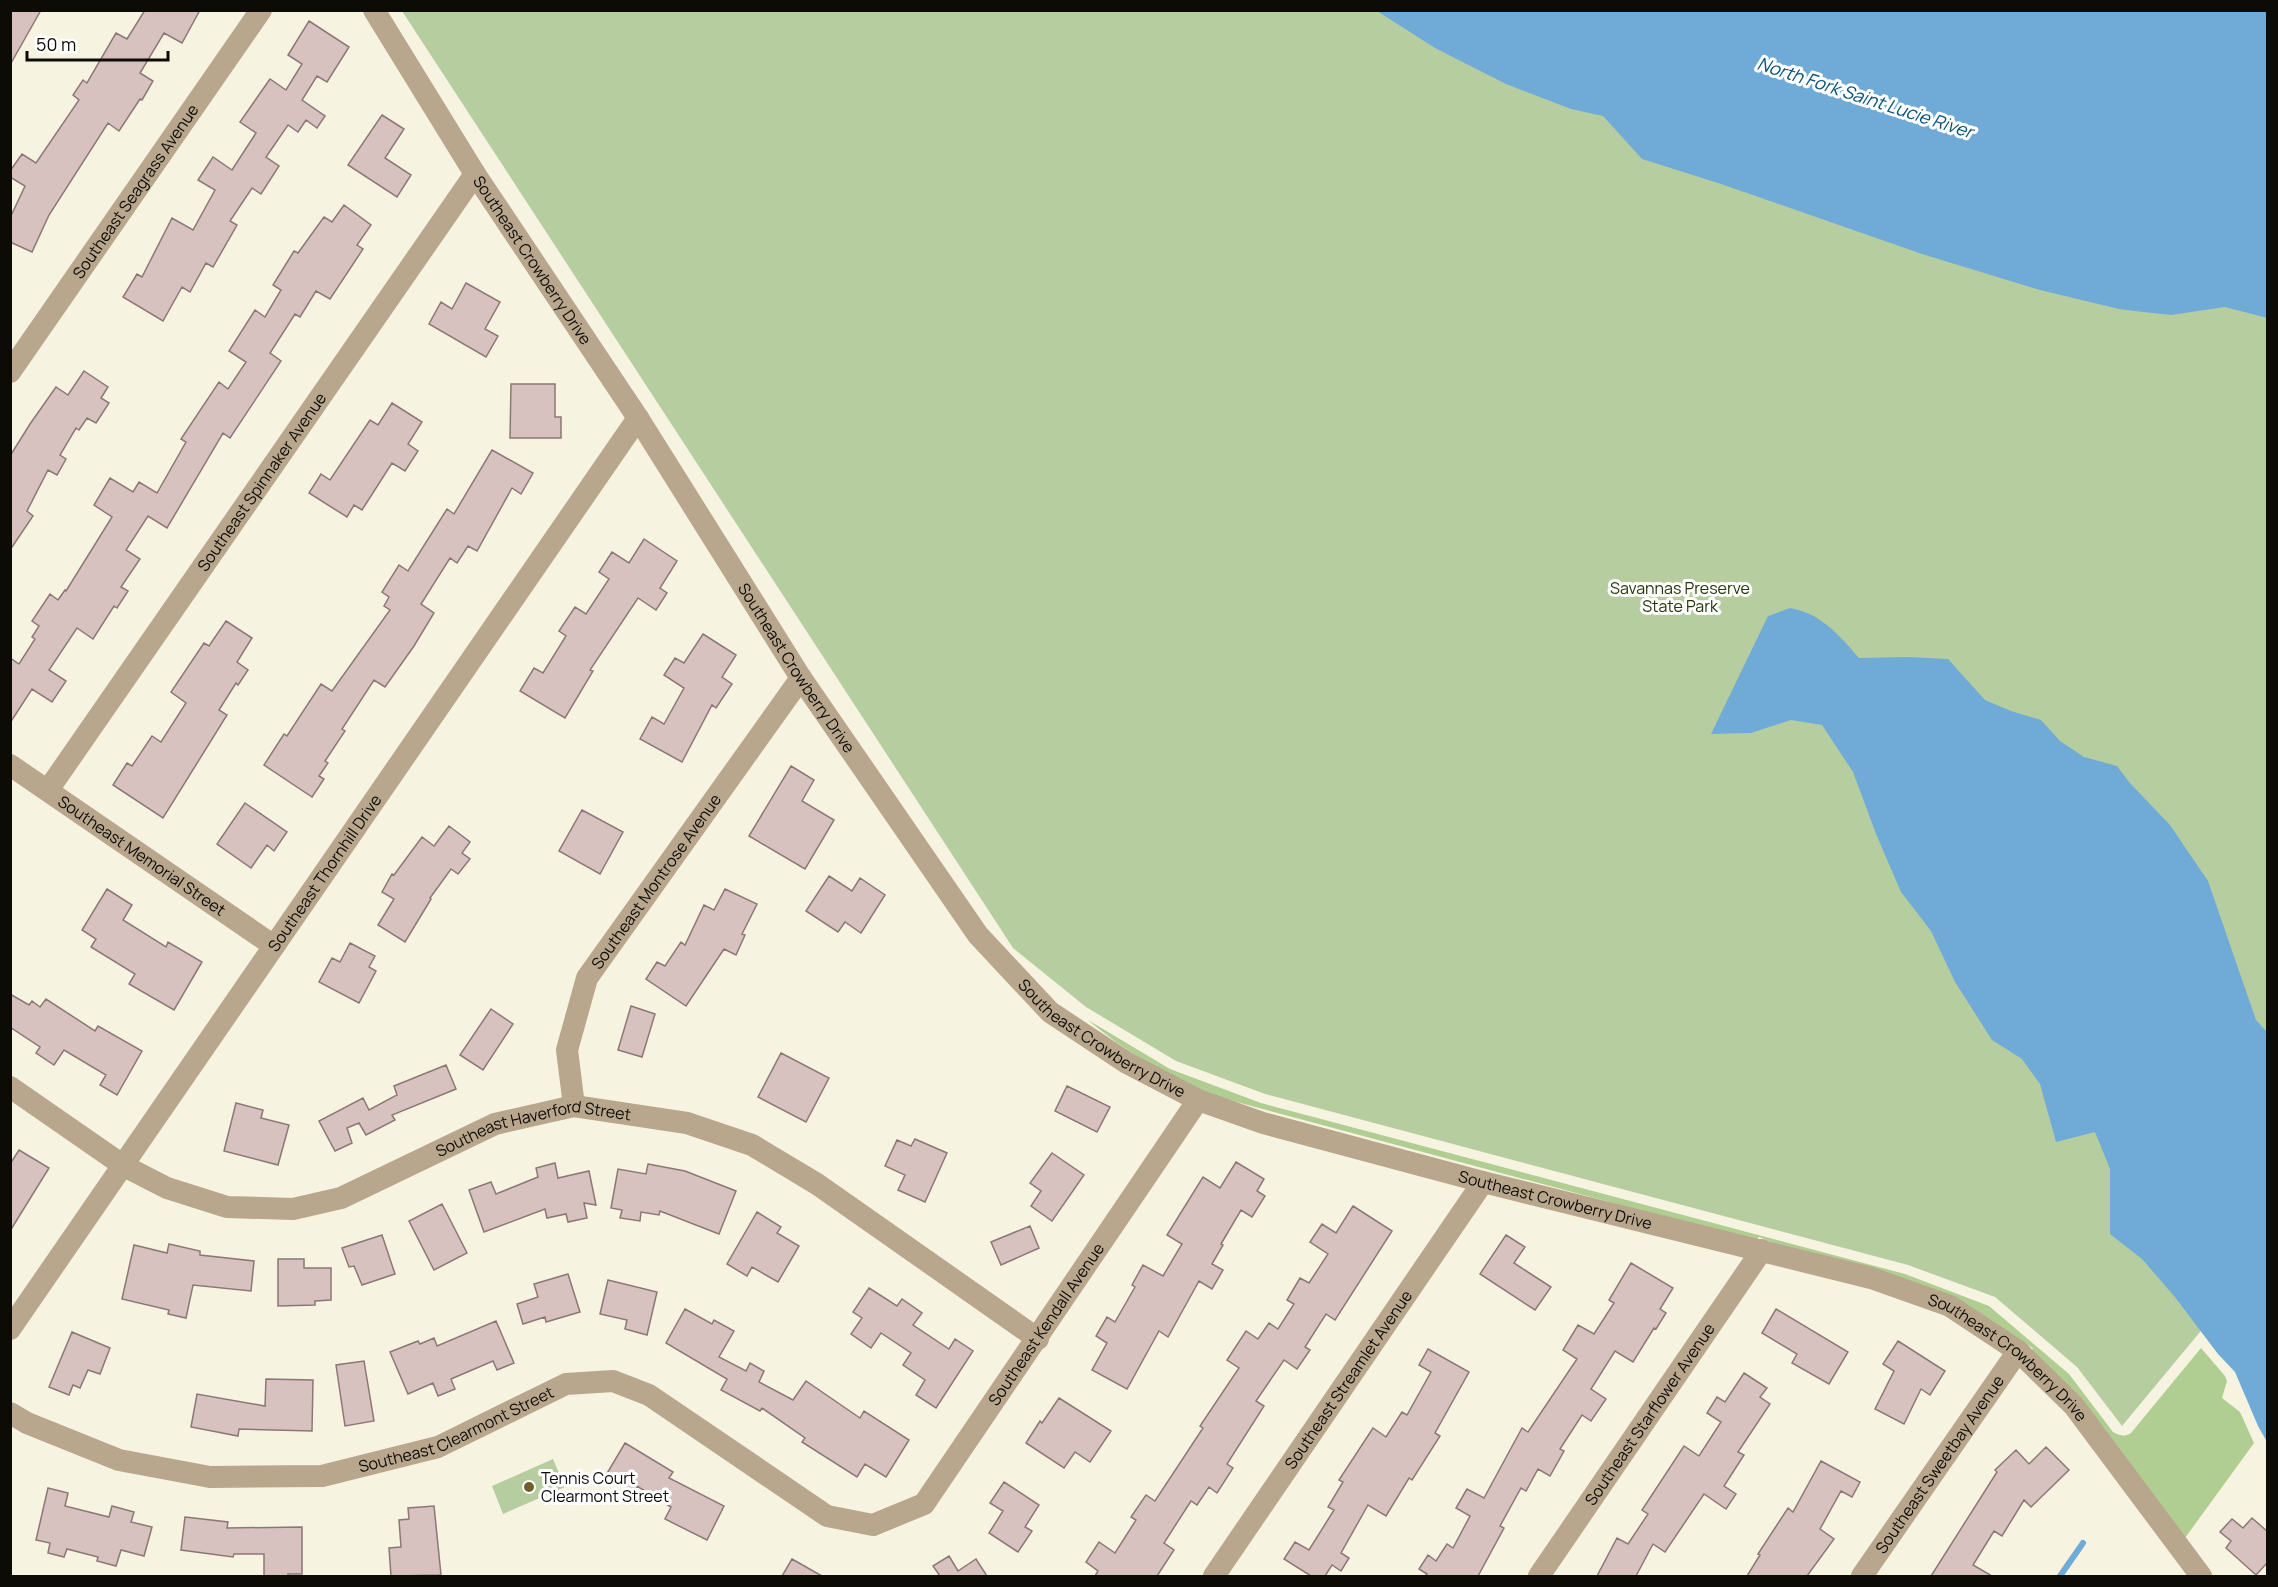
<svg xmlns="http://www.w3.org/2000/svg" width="2278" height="1587" viewBox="0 0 2278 1587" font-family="Manrope,sans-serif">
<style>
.green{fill:#b6ce9f}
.forest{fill:#b0ce91}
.water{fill:#70abd7}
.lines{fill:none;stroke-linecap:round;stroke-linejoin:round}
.stream{stroke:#70abd7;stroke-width:6}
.building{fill:#d7c2c0;stroke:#8b7876;stroke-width:1.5}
.street{stroke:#b8a68d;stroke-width:22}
.poi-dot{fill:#715e2d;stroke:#fff;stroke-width:2}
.labels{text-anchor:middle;stroke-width:6;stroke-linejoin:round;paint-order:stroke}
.street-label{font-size:16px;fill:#0d0b06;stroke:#fff}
.park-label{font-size:16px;fill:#24360a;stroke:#fff}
.poi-label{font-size:16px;fill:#0d0b06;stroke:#fff;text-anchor:start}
.water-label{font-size:18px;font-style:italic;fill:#08527c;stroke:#fff}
</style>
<rect width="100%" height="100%" fill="#f7f3e1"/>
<!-- green -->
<path class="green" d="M402 11H2267V1325L2234 1291 2122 1426 2077 1367 1995 1297 1908 1265 1265 1094 1176 1061 1086 1007 1013 948Z
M553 1459 565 1487 503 1514 492 1486Z"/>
<!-- forest -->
<path class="forest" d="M1088 1020 1170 1069 1261 1103 1905 1274 1989 1306 2069 1374 2113 1432C2120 1436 2124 1437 2131 1433L2201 1348 2225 1376 2227 1381 2222 1398 2240 1412 2254 1443 2185 1538 2032 1350 2033 1348 2027 1345 1759 1237 1757 1239 1654 1214 1218 1097C1171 1080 1126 1052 1088 1020Z"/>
<!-- water -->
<path class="water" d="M1377 11H2267V318L2225 307 2171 315 2143 312 2119 309 2040 290 1922 254 1721 184 1642 159 1603 116 1571 109 1506 84 1435 48Z
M1790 608C1822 614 1839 635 1859 658L1909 657 1948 659 1985 700 2011 711 2041 720 2060 741 2084 757 2117 766 2129 782 2170 825 2208 881 2256 1020 2267 1032V1442L2258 1426 2235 1372 2218 1354 2174 1296 2142 1259 2110 1234V1169L2095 1132 2056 1142 2040 1084 2022 1059 1992 1040 1955 982 1931 931 1901 892 1876 834 1853 772 1822 725 1791 720 1751 733 1711 734 1768 616Z"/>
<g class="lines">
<!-- stream -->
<path class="stream" d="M2060 1576 2083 1543"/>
</g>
<!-- building -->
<path class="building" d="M10 10H41L10 65Z
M145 10H200L182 43 164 33 140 73 153 81 142 100 140 99 119 131 108 123 49 215 32 252 10 242V218L25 186 10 177V171L22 154 36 163 79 100 73 95 83 80 87 83 116 33 127 39Z
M309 21 349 47 327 82 317 76 302 100 325 116 317 128 306 120 298 132 288 125 266 157 279 166 261 194 252 188 230 221 237 225 213 267 206 263 190 292 182 287 163 321 123 297 137 274 142 277 172 218 193 230 215 190 198 180 213 157 232 170 256 133 240 122 270 79 286 90 302 64 288 55Z
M382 115 404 129 385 158 411 175 397 197 348 165Z
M344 205 371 225 357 245 363 249 330 299 316 291 300 317 295 314 270 353 281 361 230 438 223 433 167 528 148 516 126 550 140 559 121 587 128 591 117 608 114 606 93 639 77 628 49 670 66 681 52 702 32 689 10 723V658L19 664 35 639 32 637 39 626 32 621 50 594 58 600 65 590 66 591 112 517 94 505 110 478 133 492 139 482 157 493 186 442 181 439 219 382 228 389 246 362 229 351 255 310 265 317 281 290 273 285 294 251 298 253 324 217 332 222Z
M466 283 500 302 485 329 498 336 486 357 429 324 441 302 452 309Z
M84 371 108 387 101 398 109 403 96 423 87 418 79 430 76 428 60 455 66 459 57 475 48 470 27 511 33 516 10 550V456L30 424 56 387 68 395Z
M511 384H555V417H561V438H510Z
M392 403 422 422 408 444 418 451 405 471 392 463 362 510 354 505 347 517 309 493 321 474 330 480 370 420 378 425Z
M492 450 533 473 521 494 512 488 477 551 468 546 457 563 450 558 421 604 434 613 414 646 385 687 374 680 342 729 345 731 325 761 328 763 319 776 324 779 312 797 264 765 284 734 287 736 321 684 332 691 390 610 384 606 389 597 382 592 399 565 408 571 447 509 454 514Z
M644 539 677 561 660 588 667 593 656 610 638 598 590 670 593 671 565 718 520 691 534 668 543 673 566 636 559 631 575 607 586 614 609 579 599 572 612 552 629 563Z
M226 621 252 638 237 662 248 670 238 685 236 683 219 710 227 715 163 818 113 785 127 763 132 766 152 736 161 742 186 703 171 692 204 643 209 646Z
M703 634 736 655 722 677 732 684 716 708 712 705 682 762 640 739 652 717 664 724 684 688 664 675 675 658 684 663Z
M791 766 814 780 802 801 834 820 805 869 749 836Z
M245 803 287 832 274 851 267 845 251 868 217 844Z
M582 810 623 832 600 874 559 851Z
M449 826 470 842 462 853 470 859 458 874 451 869 430 898 431 899 405 942 378 925 394 899 382 892 392 874 394 875 422 837 434 846Z
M829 876 852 891 860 878 885 895 861 933 845 922 838 932 806 911Z
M107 889 132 905 123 920 166 947 168 942 202 962 174 1010 129 984 135 974 91 947 96 939 82 930Z
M725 889 757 904 742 934 745 935 736 955 724 949 686 1006 646 979 657 962 665 966 681 942 685 945 704 905 714 910Z
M350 943 375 956 369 967 376 971 359 1003 319 982 332 958 340 962Z
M10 994 29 1005 32 1001 40 1007 46 999 95 1031 98 1026 142 1051 117 1095 100 1085 106 1075 64 1050 54 1065 36 1053 40 1047 10 1027Z
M631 1006 655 1014 642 1057 618 1050Z
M491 1009 513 1024 483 1070 460 1055Z
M781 1053 829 1078 806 1122 758 1097Z
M446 1065 456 1089 392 1115 395 1120 366 1135 359 1123 347 1128 352 1143 335 1151 319 1121 363 1098 369 1110 397 1095 394 1086Z
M1067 1086 1110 1107 1097 1132 1055 1111Z
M236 1103 263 1110 261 1118 289 1125 278 1165 224 1151Z
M915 1139 947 1153 925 1202 898 1190 905 1175 885 1166 897 1140 911 1146Z
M19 1150 49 1168 10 1231V1164Z
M1052 1153 1084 1175 1052 1221 1031 1206 1041 1191 1030 1183Z
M1236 1162 1264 1179 1257 1191 1265 1196 1252 1217 1241 1210 1221 1244 1223 1245 1212 1264 1223 1270 1212 1289 1199 1281 1168 1337 1159 1331 1127 1389 1092 1370 1107 1343 1096 1336 1107 1317 1115 1322 1135 1287 1132 1285 1143 1265 1163 1276 1182 1244 1167 1235 1203 1177 1220 1188Z
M555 1163 558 1178 589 1171 596 1205 584 1203 587 1218 568 1222 566 1214 547 1218 545 1209 484 1232 469 1190 491 1182 496 1194 538 1177 536 1168Z
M648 1164 685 1171 736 1191 719 1234 660 1211 659 1215 641 1212 640 1221 620 1218 622 1210 611 1208 618 1169 646 1174Z
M442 1204 467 1253 434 1270 409 1221Z
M1353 1206 1392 1231 1335 1320 1326 1314 1305 1347 1310 1350 1297 1369 1284 1360 1256 1401 1264 1406 1227 1464 1233 1468 1217 1493 1209 1487 1197 1505 1191 1501 1164 1543 1174 1550 1157 1576H1095L1098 1571 1086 1562 1099 1542 1115 1553 1136 1520 1131 1517 1146 1495 1155 1501 1203 1428 1200 1426 1239 1368 1227 1360 1246 1331 1258 1339 1269 1323 1278 1329 1294 1304 1287 1300 1300 1278 1309 1283 1328 1254 1310 1242 1322 1224 1336 1233Z
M757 1212 781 1227 777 1233 799 1246 778 1282 752 1267 747 1276 727 1264Z
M1030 1226 1039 1248 1001 1265 991 1242Z
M382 1235 395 1274 362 1285 354 1266 349 1267 342 1248Z
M1506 1235 1525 1247 1514 1263 1551 1287 1535 1310 1480 1274Z
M169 1244 200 1251V1255L254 1261 251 1291 193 1285 186 1318 168 1314 169 1310 122 1299 134 1245 167 1253Z
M278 1259H304V1268H331V1300L315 1301V1305L278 1306Z
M1631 1263 1673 1288 1660 1309 1666 1313 1656 1329 1654 1328 1633 1362 1615 1351 1591 1389 1606 1399 1591 1421 1582 1415 1560 1449 1564 1451 1550 1476 1538 1469 1526 1491 1521 1488 1500 1526 1504 1528 1478 1576H1425L1427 1574 1419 1569 1428 1555 1436 1561 1447 1544 1453 1548 1470 1516 1456 1508 1467 1489 1484 1498 1522 1428 1528 1432 1577 1359 1563 1350 1578 1325 1594 1334 1614 1303 1609 1300Z
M568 1274 580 1312 546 1322 545 1317 523 1324 517 1304 538 1297 534 1284Z
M608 1280 657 1292 647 1335 625 1329 627 1320 600 1314Z
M869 1288 897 1306 902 1299 922 1313 913 1325 949 1349 955 1339 973 1351 936 1408 916 1395 925 1380 903 1365 911 1353 881 1333 871 1348 851 1334 862 1318 853 1312Z
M685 1309 712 1324 714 1320 734 1331 719 1357 746 1371 750 1363 764 1371 759 1382 793 1400 806 1381 860 1418 864 1411 909 1440 886 1477 865 1464 857 1477 802 1442 805 1438 762 1408 760 1411 721 1390 727 1379 666 1343Z
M1776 1309 1848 1352 1829 1384 1792 1363 1797 1354 1762 1333Z
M496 1321 514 1363 497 1370 493 1361 451 1379 455 1389 438 1396 433 1383 408 1394 390 1352 418 1341 420 1344 434 1338 437 1346Z
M72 1332 110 1348 100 1374 88 1370 80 1388 73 1385 69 1395 49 1387Z
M1898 1341 1945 1371 1930 1395 1921 1389 1904 1424 1875 1409 1894 1371 1883 1364Z
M1428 1349 1469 1372 1435 1433 1440 1436 1412 1480 1409 1478 1386 1516 1368 1505 1341 1553 1349 1558 1341 1571 1332 1565 1325 1576H1311L1284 1559 1295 1542 1309 1550 1334 1510 1328 1507 1343 1482 1339 1480 1373 1428 1386 1437 1402 1412 1407 1415 1431 1372 1419 1365Z
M364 1361 374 1421 345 1426 336 1365Z
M1744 1373 1767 1388 1760 1397 1770 1404 1738 1452 1744 1455 1724 1486 1736 1494 1726 1509 1704 1494 1665 1552 1653 1544 1636 1576H1597L1617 1538 1628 1544 1648 1514 1642 1510 1684 1446 1699 1456 1721 1422 1707 1413 1717 1397 1725 1402Z
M266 1379 313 1380 312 1431 239 1429 238 1436 191 1427 197 1394 265 1406Z
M1059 1398 1111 1431 1090 1462 1075 1452 1064 1468 1026 1443 1040 1421 1042 1423Z
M625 1443 673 1472 669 1478 724 1506 707 1540 665 1519 671 1507 637 1486 634 1492 606 1475Z
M2046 1447 2069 1470 2031 1507 2024 1500 2002 1536 1994 1531 1973 1565 1992 1576H1931L1997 1472 1995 1470 2016 1450 2029 1464Z
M1821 1461 1860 1482 1852 1497 1841 1491 1820 1529 1834 1539 1807 1576H1747L1760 1555 1758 1554 1788 1508 1793 1512Z
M1004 1482 1039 1505 1025 1527 1032 1531 1018 1552 989 1533 1003 1511 990 1503Z
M48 1488 68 1493 65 1506 109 1517 112 1506 134 1512 131 1522 152 1527 144 1556 121 1550 116 1566 97 1561 98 1557 67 1549 64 1557 48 1553 50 1543 36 1540Z
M434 1506 441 1575 391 1576 389 1548 401 1547 399 1520 409 1519 408 1508Z
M185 1517 228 1522 227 1528 302 1527V1574H288V1576H264V1554H234L233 1557 181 1550Z
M2252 1518 2268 1532V1562L2256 1575 2226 1548 2231 1541 2220 1532 2232 1519 2243 1528Z
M949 1556 958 1571 976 1559 987 1576H940L933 1566Z
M792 1559 822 1576H782Z"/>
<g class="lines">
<!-- street -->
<g class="street">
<path id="s1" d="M374 10 475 174 638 418 801 678 978 935 1050 1012 1127 1063 1198 1100 1263 1123 1483 1182 1871 1278 1950 1306 2018 1351 2074 1406 2201 1576"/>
<path id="s2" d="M10 372 261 10"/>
<path id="s3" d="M10 765 274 946"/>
<path id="s4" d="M48 790 475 174"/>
<path id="s5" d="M10 1087 124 1166 167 1188 227 1207 293 1209 341 1198 495 1124 574 1106 687 1123 752 1145 817 1184 1038 1339"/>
<path id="s6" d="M574 1106 567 1050 587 978 801 678"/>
<path id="s7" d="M10 1329 638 418"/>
<path id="s8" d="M10 1413 27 1423 119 1460 210 1477 322 1476 438 1447 566 1384 613 1381 649 1395 827 1516 873 1525 924 1504 1198 1100"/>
<path id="s9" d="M1214 1576 1483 1182"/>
<path id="s10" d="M1539 1576 1762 1250"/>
<path id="s11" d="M1862 1576 2018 1351"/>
</g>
</g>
<!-- markers -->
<circle class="poi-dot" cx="529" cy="1487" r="6"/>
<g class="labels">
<!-- street labels -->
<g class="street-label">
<text dy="6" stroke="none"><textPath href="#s2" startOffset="220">Southeast Seagrass Avenue</textPath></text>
<text dy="6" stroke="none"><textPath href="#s1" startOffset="296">Southeast Crowberry Drive</textPath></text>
<text dy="6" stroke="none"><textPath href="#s4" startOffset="375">Southeast Spinnaker Avenue</textPath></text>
<text dy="6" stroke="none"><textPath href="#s1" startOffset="782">Southeast Crowberry Drive</textPath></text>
<text dy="6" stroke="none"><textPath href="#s3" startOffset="160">Southeast Memorial Street</textPath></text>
<text dy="6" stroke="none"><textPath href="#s7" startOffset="554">Southeast Thornhill Drive</textPath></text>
<text dy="6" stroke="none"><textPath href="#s6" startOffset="250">Southeast Montrose Avenue</textPath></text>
<text dy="6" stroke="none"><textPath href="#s1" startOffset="1268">Southeast Crowberry Drive</textPath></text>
<text dy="6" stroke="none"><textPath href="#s5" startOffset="573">Southeast Haverford Street</textPath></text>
<text dy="6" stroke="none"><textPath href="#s1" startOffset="1754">Southeast Crowberry Drive</textPath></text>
<text dy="6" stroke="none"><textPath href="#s8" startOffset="1206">Southeast Kendall Avenue</textPath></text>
<text dy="6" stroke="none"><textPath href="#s1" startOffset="2240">Southeast Crowberry Drive</textPath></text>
<text dy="6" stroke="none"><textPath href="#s9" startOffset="238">Southeast Streamlet Avenue</textPath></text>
<text dy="6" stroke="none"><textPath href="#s10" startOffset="196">Southeast Starflower Avenue</textPath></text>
<text dy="6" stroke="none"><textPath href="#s8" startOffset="466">Southeast Clearmont Street</textPath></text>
<text dy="6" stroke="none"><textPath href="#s11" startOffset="136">Southeast Sweetbay Avenue</textPath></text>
</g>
<!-- park labels -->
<g class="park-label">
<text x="1680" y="594">Savannas Preserve<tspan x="1680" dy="18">State Park</tspan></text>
</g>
<!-- poi labels -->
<g class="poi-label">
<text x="541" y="1484">Tennis Court<tspan x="541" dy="18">Clearmont Street</tspan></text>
</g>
<!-- water labels -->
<g class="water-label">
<text transform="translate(1865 98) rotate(18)" y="6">North Fork Saint Lucie River</text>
</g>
</g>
<!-- border -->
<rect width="2278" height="1587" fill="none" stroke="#0d0b06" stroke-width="24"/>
<!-- scale -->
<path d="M27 51v9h141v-9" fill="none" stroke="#0d0b06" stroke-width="3"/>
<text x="36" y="51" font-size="18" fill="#0d0b06" stroke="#ffffff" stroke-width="4.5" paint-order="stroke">50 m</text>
</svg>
